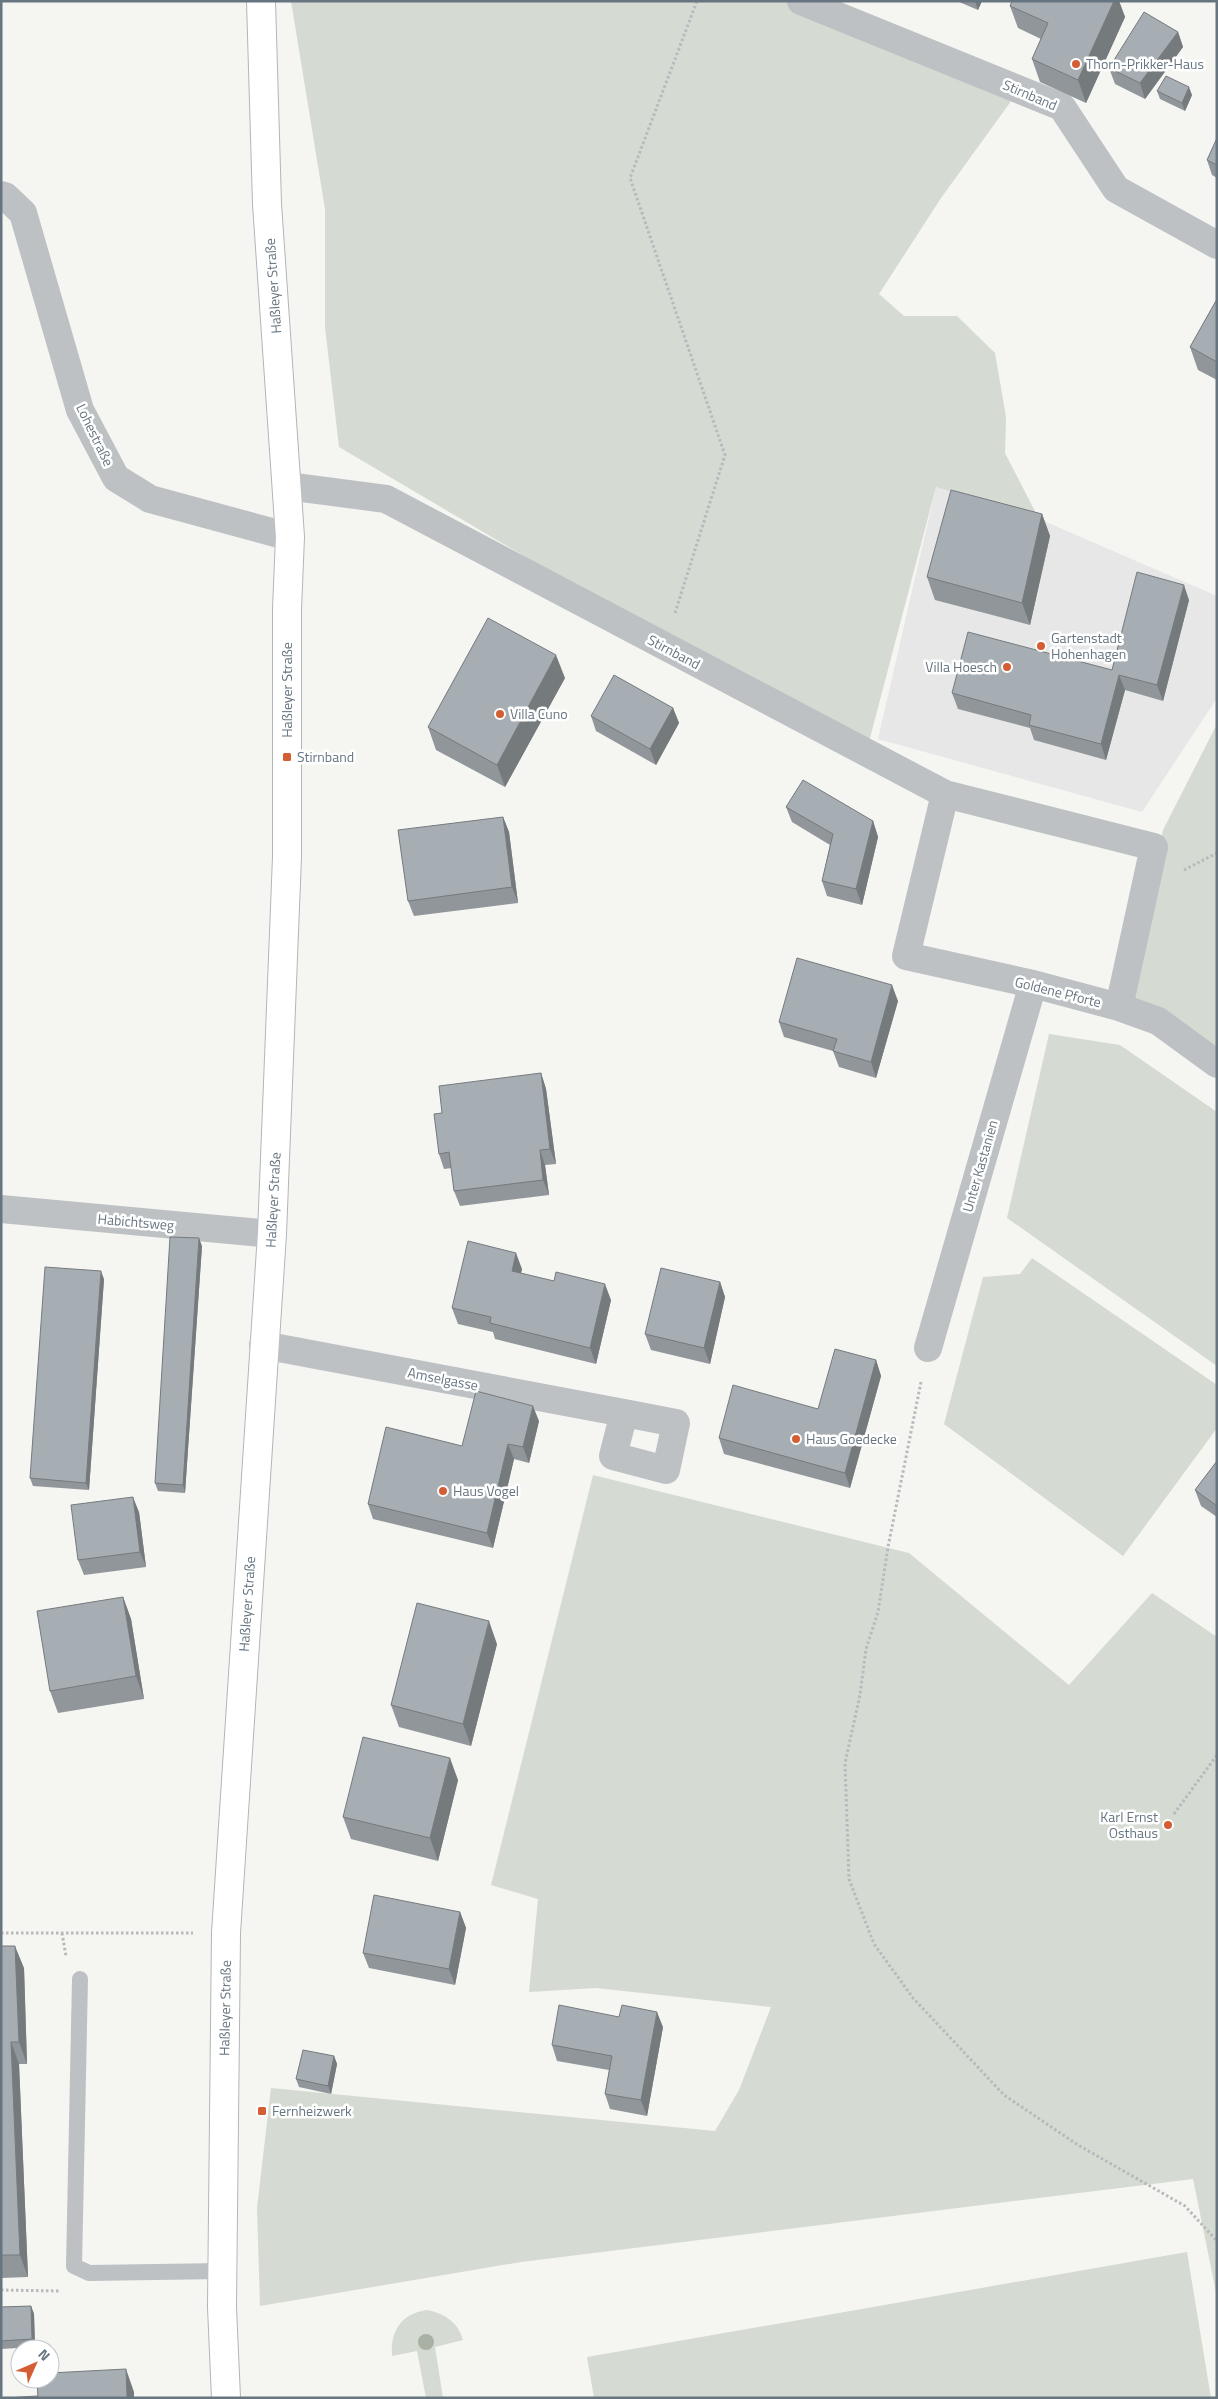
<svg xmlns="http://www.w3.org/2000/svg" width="1218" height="2399" viewBox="0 0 1218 2399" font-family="'Titillium Web',sans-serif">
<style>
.built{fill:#e6e7e6}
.green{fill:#d5dad2}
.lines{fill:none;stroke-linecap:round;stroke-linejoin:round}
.secondary-casing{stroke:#b2b6ba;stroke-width:30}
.path{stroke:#b7babc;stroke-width:3;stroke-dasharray:2.5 2.5;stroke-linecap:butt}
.service{stroke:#bdc1c4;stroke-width:16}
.minor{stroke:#bdc1c4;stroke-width:28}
.secondary{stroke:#fff;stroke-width:28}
.tree{fill:#a8b1a4}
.wall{fill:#90969a}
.shaded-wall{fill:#757a7d}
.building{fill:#a7aeb3;stroke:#757a7d}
.poi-dot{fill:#d45d33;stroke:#fff;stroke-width:2}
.labels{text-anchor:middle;stroke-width:5;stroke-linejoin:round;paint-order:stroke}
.poi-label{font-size:14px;fill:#677581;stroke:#fff;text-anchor:start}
.street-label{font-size:14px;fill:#677581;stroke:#fff}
</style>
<rect width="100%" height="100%" fill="#f5f5f2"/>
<!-- built -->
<path class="built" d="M936 487 1039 519 1217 596V698L1142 812 878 739Z"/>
<!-- green -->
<path class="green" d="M291 1H801L1019 90 941 198 879 294 904 316H957L995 353 1006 417 1005 453 1039 519 936 487 865 757 339 447 325 327V209Z
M1217 724V1064L1129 1008 1163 830Z
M1049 1034 1120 1045 1217 1112V1366L1007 1218Z
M1032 1258 1217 1385V1428L1123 1556 944 1424 983 1277 1020 1274Z
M593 1475 909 1553 1069 1685 1152 1593 1217 1637V2297L1193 2179 521 2262 260 2306 257 2208 271 2088 715 2131 739 2090 771 2007 596 1988 529 1992 538 1899 491 1885Z
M1187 2252 1211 2398H594L587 2357Z
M427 2310C444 2313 459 2323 463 2340L435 2347 443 2398H426L417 2351 392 2356C390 2331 402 2313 427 2310Z"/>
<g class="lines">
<!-- secondary casing -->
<g class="secondary-casing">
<path id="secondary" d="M226 2398 222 2307 226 1933 272 1234 287 857V609L290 537 267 204 261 1"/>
</g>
<!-- path -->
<path class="path" d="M675 613 725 455 630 178 697 1
M1184 870 1217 853
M921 1382 888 1547 878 1612 866 1649 860 1695 845 1763 849 1879 874 1944 913 1998 1004 2095 1078 2145 1185 2206 1217 2241
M1174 1814 1217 1755
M1 1933H193
M62 1933 66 1956
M1 2290 59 2291"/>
<!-- service -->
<path class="service" d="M80 1979 74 2266 89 2273 222 2271"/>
<!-- minor -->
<path class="minor" d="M801 1 1062 107 1116 189 1217 245
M1 195 5 196 23 213 80 410 116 478 150 499 290 537
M287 486 386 499 945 794 1154 847 1119 1007
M945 794 906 956 1033 984 1119 1007 1158 1021 1217 1064
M1 1209 272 1234
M263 1345 624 1413 613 1456 666 1470 676 1423 624 1413
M928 1348 1033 984"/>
<!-- secondary -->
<use href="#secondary" class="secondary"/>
</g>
<!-- trees -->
<circle class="tree" cx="426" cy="2342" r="8"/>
<!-- wall -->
<path class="wall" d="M957 1H982L978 10Z
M1012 1H1119L1125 17 1086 103 1040 82 1032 59 1041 39 1018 28 1010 6Z
M1178 32 1183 47 1145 99 1115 84 1109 68Z
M1157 91 1192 95 1185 111 1160 99Z
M1217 138V178L1212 175 1207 160Z
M1217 299V380L1198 370 1190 347Z
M1042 514 1050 536 1030 625 935 600 927 577Z
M1189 600 1163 701 1125 690 1106 760 1034 740 1030 728 958 709 952 693 1112 670Z
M565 678 505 787 436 750 428 727Z
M673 708 679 723 656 765 596 731 591 716Z
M786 807 873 821 878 837 862 905 827 896 822 881 830 845 792 822Z
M503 817 509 832 518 903 414 916 408 901Z
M898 1001 876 1078 839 1067 833 1051 784 1037 779 1022Z
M541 1073 546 1089 556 1164 545 1165 549 1195 460 1206 454 1191 452 1168 444 1169 439 1154 442 1113Z
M202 1246 185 1493 158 1491 155 1483Z
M522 1269 521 1273 611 1300 596 1364 495 1339 493 1332 458 1324 452 1308Z
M104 1279 89 1490 33 1486 30 1478Z
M720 1282 725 1297 710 1364 651 1350 645 1334Z
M876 1360 881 1376 850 1488 724 1454 719 1438 818 1409Z
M539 1421 529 1463 514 1459 493 1548 373 1519 368 1504 462 1446Z
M1217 1461V1517L1201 1506 1195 1490Z
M139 1512 146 1567 84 1575 78 1560Z
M123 1597 131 1619 144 1699 58 1713 50 1691Z
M497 1644 471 1746 399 1727 391 1705Z
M458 1780 438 1861 351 1839 343 1817Z
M460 1912 466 1928 455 1985 369 1968 363 1953Z
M1 1946 24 1968 27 2064H19L28 2277 1 2278Z
M663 2027 647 2116 610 2109 605 2094 609 2070 557 2061 552 2045Z
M334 2056 337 2064 331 2094 299 2087 296 2079Z
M31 2306 34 2314 35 2347 1 2349V2307Z"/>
<!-- shaded-wall -->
<path class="shaded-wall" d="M975 1H982L978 10Z
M1114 1H1119L1125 17 1086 103 1078 80Z
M1178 32 1183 47 1145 99 1140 83Z
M1189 87 1192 95 1185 111 1182 103Z
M1042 514 1050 536 1030 625 1022 603Z
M1184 585 1189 600 1163 701 1157 685Z
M556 655 565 678 505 787 497 765Z
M1119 675 1125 690 1106 760 1101 744Z
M673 708 679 723 656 765 650 749Z
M503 817 509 832 518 903 512 887Z
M873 821 878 837 862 905 856 889Z
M892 985 898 1001 876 1078 871 1062Z
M541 1073 546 1089 556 1164 550 1149Z
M540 1150 545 1165 549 1195 543 1180Z
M199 1238 202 1246 185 1493 183 1485Z
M516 1253 522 1269 518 1286 512 1271Z
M101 1271 104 1279 89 1490 86 1483Z
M720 1282 725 1297 710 1364 704 1348Z
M605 1284 611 1300 596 1364 590 1348Z
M876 1360 881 1376 850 1488 845 1473Z
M533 1406 539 1421 529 1463 523 1447Z
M508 1444 514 1459 493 1548 487 1533Z
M133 1497 139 1512 146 1567 140 1552Z
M123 1597 131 1619 144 1699 136 1676Z
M489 1621 497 1644 471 1746 463 1724Z
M450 1758 458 1780 438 1861 430 1838Z
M460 1912 466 1928 455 1985 449 1969Z
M15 1946 24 1968 27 2064 19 2042Z
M657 2012 663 2027 647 2116 641 2100Z
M11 2042 19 2064 28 2277 20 2255Z
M334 2056 337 2064 331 2094 328 2086Z
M31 2306 34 2314 35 2347 32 2339Z
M126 2369 134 2392V2398H127Z"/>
<!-- building -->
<path class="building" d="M1012 1H1114L1078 80 1032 59 1048 23 1010 6Z
M1144 12 1178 32 1140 83 1109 68Z
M1166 76 1189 87 1182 103 1157 91Z
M1217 138V165L1207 160Z
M1217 299V362L1190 347Z
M951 490 1042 514 1022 603 927 577Z
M1137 572 1184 585 1157 685 1119 675 1101 744 1029 725 1031 715 952 693 968 632 1112 670Z
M488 618 556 655 497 765 428 727Z
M614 675 673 708 650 749 591 716Z
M803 780 873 821 856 889 822 881 833 834 786 807Z
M503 817 512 887 408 901 398 830Z
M797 958 892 985 871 1062 833 1051 837 1039 779 1022Z
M541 1073 550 1149 540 1150 543 1180 454 1191 449 1152 439 1154 434 1114 442 1113 439 1086Z
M170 1237 199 1238 183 1485 155 1483Z
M468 1241 516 1253 512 1271 554 1281 556 1272 605 1284 590 1348 490 1323 491 1317 452 1308Z
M45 1267 101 1271 86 1483 30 1478Z
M661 1268 720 1282 704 1348 645 1334Z
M835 1349 876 1360 845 1473 719 1438 733 1385 818 1409Z
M476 1391 533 1406 523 1447 508 1444 487 1533 368 1504 386 1427 462 1446Z
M1217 1461V1506L1195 1490Z
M133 1497 140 1552 78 1560 71 1505Z
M123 1597 136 1676 50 1691 37 1611Z
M417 1603 489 1621 463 1724 391 1705Z
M363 1737 450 1758 430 1838 343 1817Z
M374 1895 460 1912 449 1969 363 1953Z
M1 1946H15L19 2042H11L20 2255H1Z
M559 2005 619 2017 622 2005 657 2012 641 2100 605 2094 612 2056 552 2045Z
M303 2050 334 2056 328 2086 296 2079Z
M31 2306 32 2339 1 2341V2307Z
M126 2369 127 2398H38L37 2379H50V2373Z
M38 2396V2398H5Z"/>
<!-- markers -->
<g class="poi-dot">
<circle cx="1076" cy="64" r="5"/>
<circle cx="1041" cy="646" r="5"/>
<circle cx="1007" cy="667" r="5"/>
<circle cx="500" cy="714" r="5"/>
<rect x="282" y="752" width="10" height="10" rx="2.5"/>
<circle cx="796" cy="1439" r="5"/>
<circle cx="443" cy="1491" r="5"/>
<circle cx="1168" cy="1825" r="5"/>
<rect x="257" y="2106" width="10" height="10" rx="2.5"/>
</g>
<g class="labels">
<!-- poi labels -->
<g class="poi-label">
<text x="1086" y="69">Thorn-Prikker-Haus</text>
<text x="1051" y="643">Gartenstadt<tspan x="1051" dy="16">Hohenhagen</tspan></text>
<text x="997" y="672" text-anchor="end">Villa Hoesch</text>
<text x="510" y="719">Villa Cuno</text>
<text x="297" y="762">Stirnband</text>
<text x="806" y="1444">Haus Goedecke</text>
<text x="453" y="1496">Haus Vogel</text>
<text x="1158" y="1822" text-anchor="end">Karl Ernst<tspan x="1158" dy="16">Osthaus</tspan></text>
<text x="272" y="2116">Fernheizwerk</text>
</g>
<!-- street labels -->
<g class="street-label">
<text transform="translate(1030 95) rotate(23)" y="5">Stirnband</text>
<text transform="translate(273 286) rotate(-94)" y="5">Haßleyer Straße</text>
<text transform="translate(95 435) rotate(64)" y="5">Lohestraße</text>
<text transform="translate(674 652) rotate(28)" y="5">Stirnband</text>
<text transform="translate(287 690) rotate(-90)" y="5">Haßleyer Straße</text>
<text transform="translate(1058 992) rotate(14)" y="5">Goldene Pforte</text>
<text transform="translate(980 1166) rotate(-74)" y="5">Unter Kastanien</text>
<text transform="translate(273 1200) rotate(-87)" y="5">Haßleyer Straße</text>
<text transform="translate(136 1222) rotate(5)" y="5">Habichtsweg</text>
<text transform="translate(443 1379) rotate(11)" y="5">Amselgasse</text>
<text transform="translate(247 1604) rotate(-86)" y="5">Haßleyer Straße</text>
<text transform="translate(225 2008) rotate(-89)" y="5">Haßleyer Straße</text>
</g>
</g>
<!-- border -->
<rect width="1218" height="2399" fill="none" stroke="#677581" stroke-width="5"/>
<!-- north arrow -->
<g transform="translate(35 2364) rotate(45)"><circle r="24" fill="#ffffff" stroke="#c2c8cd"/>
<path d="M0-4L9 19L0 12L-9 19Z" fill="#d45d33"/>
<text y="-8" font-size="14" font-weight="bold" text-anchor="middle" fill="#677581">N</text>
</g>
</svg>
